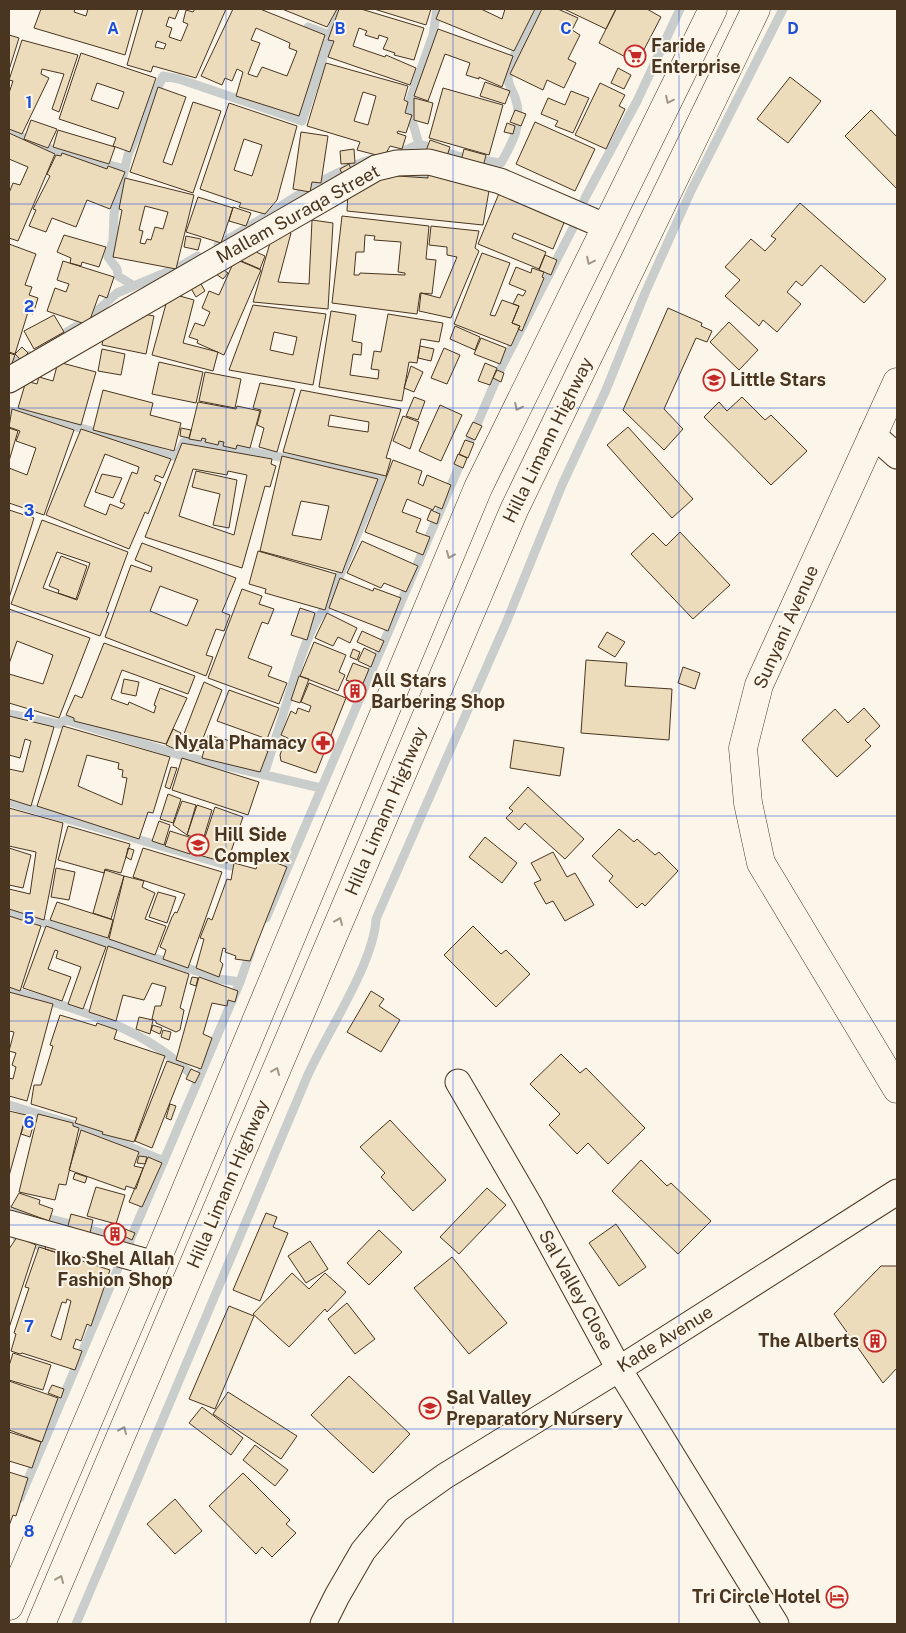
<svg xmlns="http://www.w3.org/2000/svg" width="906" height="1633" viewBox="0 0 906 1633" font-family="'Public Sans',sans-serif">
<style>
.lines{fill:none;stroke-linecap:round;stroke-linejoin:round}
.stream{stroke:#c9cecd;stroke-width:9}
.building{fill:#ecdcbc;stroke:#4a3520;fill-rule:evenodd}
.street-casing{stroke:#4a3520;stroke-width:27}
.secondary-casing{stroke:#4a3520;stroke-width:29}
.street{stroke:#fbf6e9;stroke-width:25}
.secondary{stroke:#fbf6e9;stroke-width:28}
.oneway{stroke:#a29684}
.grid{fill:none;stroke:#1d4ed8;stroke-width:1;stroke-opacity:0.55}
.labels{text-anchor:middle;stroke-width:4;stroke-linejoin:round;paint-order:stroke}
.poi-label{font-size:18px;font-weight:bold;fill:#4a3520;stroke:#fbf6e9;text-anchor:start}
.street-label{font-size:18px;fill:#4a3520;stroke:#fbf6e9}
.grid-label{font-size:16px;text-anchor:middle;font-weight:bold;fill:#1d4ed8;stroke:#fbf6e9;stroke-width:4;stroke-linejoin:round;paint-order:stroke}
</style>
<rect width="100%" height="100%" fill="#fbf6e9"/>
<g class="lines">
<!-- stream -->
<path class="stream" d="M308 27 329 35
M9 132 53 150 125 169
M419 144 411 117 410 100 433 35 437 9
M397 154 419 144 461 157 501 163C513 142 524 122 515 97 511 88 506 82 509 71 514 49 530 28 541 9
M411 174 440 177
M218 245C270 217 315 177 372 159
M134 286 118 276 117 269 108 257 113 240 114 214 128 155 163 76 179 79 302 121 339 9
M44 346 88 319 117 293 179 267 198 256
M9 365 28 355
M9 411C54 419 97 433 140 445 152 448 166 458 177 456L184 442 189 440 382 476 326 608C308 625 294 680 286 705 279 729 271 751 264 775
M9 714 59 724 66 720 183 756 321 788
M9 802 230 866
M9 912 206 974 212 978 240 982
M266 918 502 366 576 222 585 198 637 101 680 9
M9 990C77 1008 147 1028 197 1080
M9 1105 81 1127 164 1161
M9 1209 75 1225 130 1242
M17 1238 71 1257
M20 1498 240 982 251 950
M76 1624C154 1442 230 1259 307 1077 326 1034 374 963 376 919L506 623 562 485 606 390 645 293 691 191 783 9"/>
</g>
<!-- building -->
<path class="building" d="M41 9H75L74 12 86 16 88 9H138L125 55 34 28Z
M143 9H179L175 19 169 17 166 26 172 28 169 37 181 41 188 24 183 22 186 10 193 12 195 9H226L196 78 153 66 151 72 127 65ZM157 41 166 44 164 49 155 47Z
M233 9H260L325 35 299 116 236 96 243 72 237 69 232 81 225 78 222 85 201 76ZM256 28 290 43 289 48 297 51 287 76 262 67 257 77 248 74 260 43 251 40Z
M282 9H337L327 27Z
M339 9H361L424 28 414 60 394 55 395 53 383 49 388 38 379 35 378 39 365 35 367 31 359 28 353 46 385 57 386 55 416 68 410 85 328 57 334 41 328 40Z
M374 9H431L426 25Z
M440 9H481L502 19 505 9H535L514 51 436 19Z
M542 9H558L578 18 572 30 580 35 568 59 576 63 564 88 547 80 543 90 510 74Z
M564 9H616L606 29Z
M616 9H647L661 17 637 63 599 43Z
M438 29 513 56 502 87 479 77V79L466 75 470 63 445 54 428 101 414 96Z
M9 35 19 38 9 70Z
M22 40 78 55 59 112 52 109 64 74 42 69 41 74 49 78 22 134 9 129V93L13 81 9 80Z
M81 53 156 78 130 152 113 146 116 138 59 119ZM97 83 124 92 118 109 91 100Z
M326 63 408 86 404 100 408 102 405 113 412 115 406 133 398 131 397 133 406 136 402 149 390 146 384 157 357 150 360 142 307 126ZM363 92 376 96 368 125 354 121Z
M618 68 631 75 624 89 611 83Z
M790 77 821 101 788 143 757 119Z
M485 82 510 91 505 104 480 96Z
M600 83 625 95 619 106 625 109 606 149 575 135Z
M158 87 186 97 163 162 172 165 193 102 221 111 193 193 130 172Z
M443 88 503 105 489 155 429 138Z
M571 91 589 98 573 133 555 126 558 121 541 114 548 98 565 105Z
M414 98 433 103 428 124 414 120Z
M229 103 297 126 277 200 265 214 239 207 241 203 200 189ZM244 139 262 145 252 176 234 170Z
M515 110 526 114 521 126 510 122Z
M871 110 897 137V189L845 136Z
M31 120 57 129 48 148 24 139Z
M535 122 595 149 575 191 516 164Z
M507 123 515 126 513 134 504 132Z
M58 130 115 147 109 164 53 147Z
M301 132 328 136 321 183 312 182 310 192 293 189Z
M9 133 55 154 18 241 9 238V193L13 183 20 185 28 167 9 159Z
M430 140 450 147 446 159 426 151Z
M354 149 355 163 341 164 340 151Z
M464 149 486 155 483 167 461 161Z
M62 153 107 169 108 166 125 172 110 209 87 200 76 227 52 218 46 232 29 226 36 210 33 209 50 176 47 174 56 155 61 156Z
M349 164 351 169 342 174 340 169Z
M428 174 490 185 483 225 347 211 348 192 383 175 428 178Z
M125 178 194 195 176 269 113 257 122 210 119 209ZM145 206 168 212 163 229 155 227 151 240 147 239 145 244 140 243 143 231 139 230Z
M500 191 566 218 553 249 514 233 512 238 546 252 539 269 478 244Z
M198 197 233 208 221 243 186 232Z
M800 203 886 279 864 303 821 265 802 286 796 281 787 292 801 304 777 332 763 320 759 326 725 296 740 280 725 267 751 239 765 251 776 239 771 236Z
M233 207 251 213 246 226 229 221Z
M342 216 429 226 426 259 436 260 432 294 420 293 417 314 332 303ZM365 235 375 236 374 240 401 242 398 272 405 273V275L360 273 359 275H354L356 252H364Z
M312 220 333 223 328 309 253 302 274 229 291 233 278 282 309 284Z
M431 226 479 231 475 248 479 251 451 318 419 311 421 293 440 298 457 257 447 255V247L429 245Z
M64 235 106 247 99 267 82 262 81 266 70 263 71 258 57 252Z
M186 236 201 239 198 250 184 247Z
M9 244 36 254 25 285 32 287 29 295 38 298 33 314 28 312 15 354 9 352Z
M245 247 265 256 260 269 239 260Z
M482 253 510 263 490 315 495 316 502 300 519 306 512 323 520 326 511 346 454 324Z
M545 255 557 260 551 275 539 270Z
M235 259 261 270 224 355 197 343 198 340 189 337 195 323 204 326 210 312 202 308 209 291 219 295Z
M63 261 114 277 107 298 99 295 88 325 47 311 55 288 66 292 69 284 57 280Z
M516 267 531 273 532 268 544 272 542 277 544 278 522 331 518 329 520 326 512 323 519 306 513 304 518 294 523 296 526 291 509 284Z
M221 268 228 273 223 279 216 274Z
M198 279 205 291 196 297 189 285Z
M169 293 194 300 183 343 218 352 213 371 152 355Z
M253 305 326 314 313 385 229 370ZM274 332 297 337 293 355 270 350Z
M668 308 702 323 701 326 712 331 707 342 696 338 664 409 683 429 664 450 623 410Z
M331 311 356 315 352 341 362 343 361 355 353 354 350 375 378 379 379 370 371 369 374 351 381 352 388 314 443 323 439 342 421 339 417 363 409 362 402 401 319 387Z
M133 312 154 316 146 354 102 345 105 327Z
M54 315 64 332 34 349 24 331Z
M729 322 758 350 739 370 710 342Z
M455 326 480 337 475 350 450 339Z
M481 338 506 348 500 364 474 354Z
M420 346 434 349 431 361 418 358Z
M22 347 28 353 21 360 15 354Z
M444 348 460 355 447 384 431 378Z
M102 349 125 354 121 375 98 371Z
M9 353 15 355 11 366H9Z
M58 362 96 372 81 425 18 408 26 381 37 384 39 377 53 381Z
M159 362 203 372 196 403 152 394Z
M485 363 497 368 490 385 478 381Z
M411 366 423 372 414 392 404 388Z
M497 370 504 373 501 382 493 378Z
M205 372 241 379 235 408 199 401Z
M260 383 295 389 277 452 259 447 264 428 257 425 261 410 253 408Z
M103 390 153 403 150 415 181 423 174 451 93 430Z
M301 390 401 409 386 458 391 459 386 476 283 452ZM330 415 369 422 368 432 328 426Z
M414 397 425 401 418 420 406 416Z
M742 397 765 420 771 415 807 451 771 485 704 417 719 402 727 411Z
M198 402 236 409 237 406 260 411 250 448 237 445 236 449 223 446 224 442 219 441 218 445 205 442 206 439 202 438 201 441 189 439Z
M440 405 462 415 441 461 419 451Z
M12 409 74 430 44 515 9 503V468L27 475 36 448 16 441 20 431 9 427Z
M403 416 419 422 410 449 393 441Z
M473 422 482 426 475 440 466 436Z
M628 427 693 499 672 518 607 445Z
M9 428 18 431 9 461Z
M181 428 191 430 189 438 180 436Z
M81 429 171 459 163 478 156 475 154 480 161 483 148 514 145 512 129 549 46 515ZM105 454 139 467 137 474 132 472 120 502 125 504 122 509 110 504 106 515 84 506Z
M465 440 474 443 468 458 459 454Z
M182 443 272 459 271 464 276 466 270 487 265 486 242 568 145 537ZM193 469 227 475 228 471 247 475 234 535 179 516Z
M458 454 467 458 463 468 454 464Z
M282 456 378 479 342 573 260 551ZM301 501 329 506 321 540 292 535Z
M393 460 422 471 418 483 423 486 427 475 451 485 442 509 435 506 433 510 407 499 402 512 421 519 416 532 430 537 423 555 365 532Z
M196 471 237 480 229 528 213 525 220 494 192 487Z
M102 474 122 478 113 498 95 492Z
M9 510 34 518 9 598Z
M431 510 440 514 437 524 427 520Z
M42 520 128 552 106 612 109 613 100 636 11 604ZM57 552 90 563 77 600 43 588Z
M680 532 730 585 693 619 631 554 653 533 666 546Z
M362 541 418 566 406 592 384 583 381 588 347 573Z
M142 543 236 578 222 612 230 615 224 631 216 629 206 655 213 657 206 676 105 637 131 565 151 572 152 567 135 560ZM160 586 198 600 187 626 150 611Z
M258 551 336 574 325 610 265 593 266 589 249 584Z
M61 556 87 566 76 599 58 593 59 590 49 586Z
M340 578 373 591 374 588 401 598 388 631 329 608Z
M242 589 262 596 259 604 274 609 268 624 262 622 248 658 272 667 268 676 287 683 279 704 208 678Z
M300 608 315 613 307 640 291 635Z
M9 609 90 638 59 718 9 703V674L43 684 53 655 17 641 9 664Z
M327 613 357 628 350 643 338 637 333 646 315 638Z
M362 631 384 641 379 652 357 642Z
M607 632 625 642 615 657 598 647Z
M314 642 346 655 339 672 345 675 338 691 300 676Z
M104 643 195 676 188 694 122 670 111 699 128 705 129 702 154 713 156 706 154 705 160 688 187 698 166 744 74 721V718L66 715 75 695 82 698Z
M364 648 376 654 371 667 358 661Z
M353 649 360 652 357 660 350 657Z
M586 660 627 663 625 686 672 689 669 740 581 733Z
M353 663 369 669 362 686 346 680Z
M683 667 700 673 695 689 678 683Z
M299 676 309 679 300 703 291 700Z
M124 679 139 682 136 696 121 693Z
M204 682 222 690 198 751 180 744Z
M350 682 365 688 360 700 345 694Z
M309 683 346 698 316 773 281 761 280 755 284 744 292 747 294 741 281 735 291 711 296 714 298 708 309 712 311 706 301 702Z
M229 690 279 708 267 739 217 721Z
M864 708 880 726 865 740 871 746 837 777 802 740 835 709 848 723Z
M9 716 54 727 31 806 9 799V769L23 772 31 741 25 739 20 758 9 755Z
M63 726 170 757 153 813 148 812 139 839 37 806ZM87 755 119 763 118 769 123 770 122 777 127 778 122 805 78 786Z
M173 729 181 733 175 749 166 745Z
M208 735 268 751 260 772 202 758Z
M514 740 564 748 560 776 510 768Z
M182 758 259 782 248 815 172 790Z
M171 767 177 768 170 789 165 787Z
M528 787 584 839 565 859 525 823 519 830 506 818 513 811 509 808Z
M168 794 181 799 173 823 160 819Z
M182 801 196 805 187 835 173 825Z
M197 805 212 810 203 840 187 835Z
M215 807 243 817 227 863 199 855Z
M9 808 63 823 44 920 9 909V889L30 894 36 852 9 846Z
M159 821 170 825 164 845 152 841Z
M68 826 130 844 121 873 105 869 104 873 58 860Z
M619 829 634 842 637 839 655 855 659 852 678 871 645 906 642 903 637 908 609 881 613 876 592 856Z
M170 831 195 839 190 854 165 846Z
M485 837 517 863 502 883 469 857Z
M9 848 31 855 23 888 9 885Z
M128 848 134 850 131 860 126 857Z
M143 848 222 872 188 968 163 959 166 950 160 947 172 917 175 912 177 913 185 894 133 877Z
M553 852 567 877 575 873 594 905 565 921 553 901 546 904 534 883 541 880 531 863Z
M261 857 287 867 250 961 235 959 236 956 225 952 226 949 223 948 220 961 223 964 219 977 196 968 204 939 200 938 208 918 212 920 227 879 231 880 234 863 256 869Z
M56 868 75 872 69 900 51 897Z
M105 870 124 876 111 919 93 913Z
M124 876 144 881 142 887 155 893 145 919 166 926 155 955 109 939Z
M158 892 176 897 167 923 149 917Z
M57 902 113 920 108 938 50 920Z
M9 916 41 926 20 991 9 987Z
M46 926 106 947 83 1009 68 1004 81 967 56 958 58 951 55 950 48 969 71 977 62 1001 23 988Z
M473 926 501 954 506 950 530 974 496 1007 444 955Z
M108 946 189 974 180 1008 184 1010 180 1030 176 1032 156 1023V1021L152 1019 155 1006H161L166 987 152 983 144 1000 123 995 116 1021 89 1012Z
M192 977 198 978 196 986 190 984Z
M199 977 238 991 235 1002 228 1000 227 1006 212 1003 203 1034 212 1038 201 1069 176 1060Z
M371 991 384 999 379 1006 400 1020 381 1052 347 1032Z
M9 992 53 1004 27 1101 9 1096V1078L13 1079 16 1067 12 1065 16 1053 9 1051 14 1032 9 1031Z
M60 1015 96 1026 97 1023 117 1030 114 1039 165 1056 134 1142 102 1134 103 1132 75 1123 77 1118 31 1104 34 1085H41L53 1046 50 1045Z
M139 1017 153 1020 150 1034 136 1029Z
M153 1025 162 1028 160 1034 151 1030Z
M163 1030 171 1032 169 1040 161 1037Z
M561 1054 580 1073 586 1068 645 1128 608 1164 588 1143 577 1154 549 1125 560 1114 530 1084Z
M167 1061 184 1067 152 1148 135 1141Z
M191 1069 200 1073 195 1083 186 1079Z
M170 1104 176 1106 171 1120 166 1118Z
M9 1111 26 1115 9 1176Z
M38 1114 73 1123V1126L79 1128 66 1185 59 1184 55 1200 19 1192Z
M26 1117 35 1119 30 1137 21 1134Z
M390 1120 446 1180 413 1211 381 1177 385 1173 360 1147Z
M81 1130 139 1152 134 1166 143 1168 136 1189 126 1186 125 1190 69 1170Z
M139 1156 147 1157 145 1164 137 1163Z
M148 1157 162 1163 142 1207 129 1202Z
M641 1160 667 1186 671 1183 711 1221 678 1254 612 1191Z
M75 1173 87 1177 85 1183 73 1179Z
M96 1187 125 1195 116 1224 87 1216Z
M487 1188 506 1205 459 1254 440 1237Z
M19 1193 40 1200 39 1204 53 1209 49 1221 11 1207Z
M266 1213 277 1217 273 1227 288 1233 260 1301 233 1290Z
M71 1214 93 1220 89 1237 66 1234Z
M616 1224 646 1267 619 1286 589 1243Z
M110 1227 123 1231 120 1241 107 1236Z
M125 1229 135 1233 132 1240 122 1235Z
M379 1230 402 1252 369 1285 347 1263Z
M17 1237 36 1245 9 1328V1249Z
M48 1237 75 1246 72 1257 45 1249Z
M310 1241 328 1269 306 1283 288 1256Z
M39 1247 110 1270 91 1326 87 1324 81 1341 76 1339 73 1348 82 1351 75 1370 22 1353 20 1354 11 1351 16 1334 14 1333 29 1288 25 1287ZM67 1299 71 1301 61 1340 51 1336 62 1302 66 1303Z
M452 1257 507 1323 469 1354 414 1288Z
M881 1266H897V1368L883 1383 834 1314Z
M292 1273 309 1289 325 1273 346 1292 327 1312 325 1309 289 1347 253 1314Z
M347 1303 375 1339 355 1354 328 1319Z
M229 1306 254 1316 215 1409 189 1399Z
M13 1353 51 1365 43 1390 9 1380V1366Z
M349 1376 410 1434 373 1473 311 1415Z
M9 1381 58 1398 42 1442 9 1430Z
M52 1385 64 1389 61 1398 48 1393Z
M228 1392 297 1436 281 1459 213 1414Z
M202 1407 243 1438 231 1455 189 1423Z
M9 1432 41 1442 32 1468 9 1461Z
M255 1445 288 1470 275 1486 243 1460Z
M9 1472 28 1478 16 1516 13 1515 9 1526Z
M243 1473 290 1520 286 1524 296 1533 272 1557 262 1547 256 1554 209 1506Z
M175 1499 202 1531 175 1554 147 1524Z"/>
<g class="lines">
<!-- street casing -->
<g class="street-casing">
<path id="street" d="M9 380 376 168 397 163 429 162 500 181 607 227
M872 434 897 456
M458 1082 529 1204 619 1369 776 1624
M9 1223 155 1264
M323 1624 337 1596 363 1551 397 1510 445 1476 619 1369 897 1192"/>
</g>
<!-- secondary casing -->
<g class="secondary-casing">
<path id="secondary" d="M897 382 759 685 743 748 748 803 761 863 897 1089
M9 1606 155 1264 478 488 713 9
M41 1624 514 510 756 9"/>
</g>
<!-- street -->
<use href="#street" class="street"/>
<!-- secondary -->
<use href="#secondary" class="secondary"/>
</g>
<!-- one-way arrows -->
<defs><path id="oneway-chevron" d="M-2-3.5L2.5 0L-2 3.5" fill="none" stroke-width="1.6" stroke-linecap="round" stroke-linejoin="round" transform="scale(1.25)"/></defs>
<g class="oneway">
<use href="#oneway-chevron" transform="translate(669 100) rotate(116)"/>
<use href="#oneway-chevron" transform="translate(590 261) rotate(116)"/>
<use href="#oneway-chevron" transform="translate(518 407) rotate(116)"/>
<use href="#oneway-chevron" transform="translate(450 555) rotate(113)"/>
<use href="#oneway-chevron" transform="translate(339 921) rotate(-67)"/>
<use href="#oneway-chevron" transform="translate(276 1071) rotate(-67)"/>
<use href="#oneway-chevron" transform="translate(123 1430) rotate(-67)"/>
<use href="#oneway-chevron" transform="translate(60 1579) rotate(-67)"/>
</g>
<!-- grid -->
<path class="grid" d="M226 9V1624M453 9V1624M679 9V1624M9 204H897M9 408H897M9 612H897M9 816H897M9 1021H897M9 1225H897M9 1429H897"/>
<!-- icons -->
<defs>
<g id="supermarket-ring" transform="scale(1.125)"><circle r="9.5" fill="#fbf6e9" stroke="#c62828" stroke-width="1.5"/><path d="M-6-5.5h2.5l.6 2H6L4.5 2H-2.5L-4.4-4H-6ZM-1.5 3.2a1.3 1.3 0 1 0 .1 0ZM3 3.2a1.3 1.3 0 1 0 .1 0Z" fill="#c62828"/></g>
<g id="school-ring" transform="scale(1.125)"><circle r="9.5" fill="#fbf6e9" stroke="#c62828" stroke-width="1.5"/><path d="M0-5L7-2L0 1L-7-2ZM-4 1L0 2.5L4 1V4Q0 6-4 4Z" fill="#c62828"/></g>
<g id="building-ring" transform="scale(1.125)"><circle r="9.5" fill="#fbf6e9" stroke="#c62828" stroke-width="1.5"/><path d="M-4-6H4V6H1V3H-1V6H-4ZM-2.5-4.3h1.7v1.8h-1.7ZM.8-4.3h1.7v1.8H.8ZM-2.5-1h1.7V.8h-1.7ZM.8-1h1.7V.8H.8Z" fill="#c62828"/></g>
<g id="pharmacy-ring" transform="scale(1.125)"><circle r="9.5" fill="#fbf6e9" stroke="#c62828" stroke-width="1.5"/><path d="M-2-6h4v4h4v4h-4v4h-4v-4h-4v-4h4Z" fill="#c62828"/></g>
<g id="hotel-ring" transform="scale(1.125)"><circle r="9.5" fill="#fbf6e9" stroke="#c62828" stroke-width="1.5"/><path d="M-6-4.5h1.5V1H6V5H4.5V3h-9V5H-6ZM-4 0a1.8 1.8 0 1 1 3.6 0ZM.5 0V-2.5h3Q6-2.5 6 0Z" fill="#c62828"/></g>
</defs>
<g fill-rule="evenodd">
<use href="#supermarket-ring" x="635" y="56"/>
<use href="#school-ring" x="714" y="380"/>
<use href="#building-ring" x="355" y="691"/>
<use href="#pharmacy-ring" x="323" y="743"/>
<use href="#school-ring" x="198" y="845"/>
<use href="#building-ring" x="115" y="1234"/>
<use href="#building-ring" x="875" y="1341"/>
<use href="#school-ring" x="430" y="1408"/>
<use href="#hotel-ring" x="837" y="1597"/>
</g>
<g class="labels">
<!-- poi labels -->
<g class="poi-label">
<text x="651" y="52">Faride<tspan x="651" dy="21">Enterprise</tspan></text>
<text x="730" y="386">Little Stars</text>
<text x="371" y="687">All Stars<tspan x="371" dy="21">Barbering Shop</tspan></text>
<text x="307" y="749" text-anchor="end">Nyala Phamacy</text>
<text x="214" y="841">Hill Side<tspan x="214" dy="21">Complex</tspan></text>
<text x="115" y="1265" text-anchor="middle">Iko Shel Allah<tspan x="115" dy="21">Fashion Shop</tspan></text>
<text x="859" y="1347" text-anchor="end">The Alberts</text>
<text x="446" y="1404">Sal Valley<tspan x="446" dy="21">Preparatory Nursery</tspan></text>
<text x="821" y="1603" text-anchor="end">Tri Circle Hotel</text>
</g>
<!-- street labels -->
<g class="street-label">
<text transform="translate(298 214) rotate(-29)" y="6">Mallam Suraqa Street</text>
<text transform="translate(548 440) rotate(-64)" y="6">Hilla Limann Highway</text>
<text transform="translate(786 627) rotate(-66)" y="6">Sunyani Avenue</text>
<text transform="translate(386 811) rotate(-67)" y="6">Hilla Limann Highway</text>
<text transform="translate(228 1184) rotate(-67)" y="6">Hilla Limann Highway</text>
<text transform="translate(576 1290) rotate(61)" y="6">Sal Valley Close</text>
<text transform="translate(665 1339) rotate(-32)" y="6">Kade Avenue</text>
</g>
</g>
<g class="grid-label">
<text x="113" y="34">A</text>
<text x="340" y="34">B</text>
<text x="566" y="34">C</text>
<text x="793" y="34">D</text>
<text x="29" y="108">1</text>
<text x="29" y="312">2</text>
<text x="29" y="516">3</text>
<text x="29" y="720">4</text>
<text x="29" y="924">5</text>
<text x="29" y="1128">6</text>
<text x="29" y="1332">7</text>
<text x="29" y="1537">8</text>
</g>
<!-- border -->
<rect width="906" height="1633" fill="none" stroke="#4a3520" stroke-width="20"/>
</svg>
